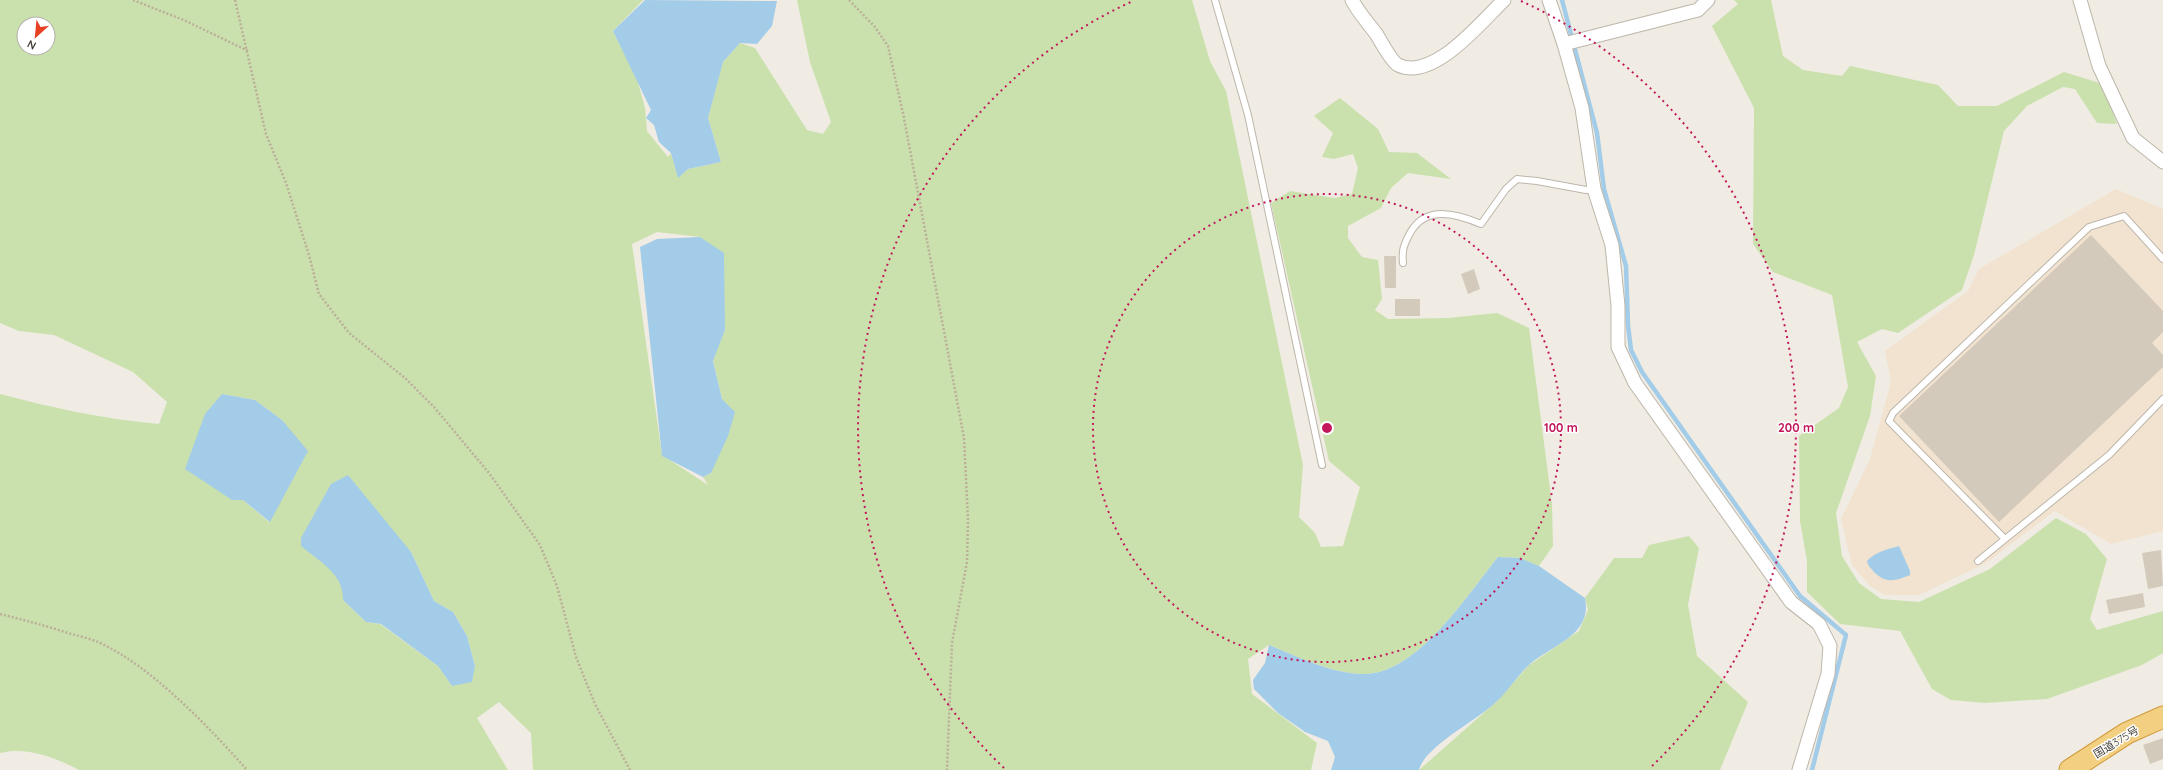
<svg xmlns="http://www.w3.org/2000/svg" width="2163" height="770" viewBox="0 0 2163 770" font-family="Quicksand,'Noto Sans JP',sans-serif">
<style>
.commercial{fill:#f1e3cf}
.green{fill:#cae1ae;fill-rule:evenodd}
.water{fill:#a3cce9}
.lines{fill:none;stroke-linecap:round;stroke-linejoin:round}
.stream{stroke:#a3cce9;stroke-width:4.5}
.building{fill:#d3cabc}
.service-casing{stroke:#bdb6aa;stroke-width:8}
.minor-casing{stroke:#bdb6aa;stroke-width:15}
.trunk-casing{stroke:#cf9a3e;stroke-width:23}
.path{stroke:#bbaf99;stroke-width:2.5;stroke-dasharray:2 2;stroke-linecap:butt}
.service{stroke:#fff;stroke-width:6}
.minor{stroke:#fff;stroke-width:13}
.trunk{stroke:#f3d081;stroke-width:21}
.ring{fill:none;stroke:#c2185b;stroke-width:2;stroke-dasharray:2 4}
.labels{text-anchor:middle;stroke-width:3;stroke-linejoin:round;paint-order:stroke}
.street-label{font-size:11px;fill:#413c34;stroke:#fff}
.centre{fill:#c2185b;stroke:#fff;stroke-width:2}
.ring-label{font-size:12px;text-anchor:middle;font-weight:bold;fill:#c2185b;stroke:#fff;stroke-width:3;stroke-linejoin:round;paint-order:stroke}
</style>
<rect width="100%" height="100%" fill="#f0ece3"/>
<!-- commercial -->
<path class="commercial" d="M2116 189 2163 209V531L2111 544 2055 511 1986 563 1919 595H1885L1870 586 1852 565 1841 519 1870 459 1891 382 1885 351 1968 291 1979 269Z"/>
<!-- green -->
<path class="green" d="M0 0H643L613 31 637 79 645 108 647 131 668 157 671 153 678 177 688 169 721 162 708 118 722 63 740 43 755 48 807 130 823 134 831 122 810 62 797 0H1192L1210 61 1226 91 1303 465 1299 517 1315 533 1321 547 1343 546 1360 487 1329 461 1271 203 1290 191 1335 198 1352 194 1358 168 1353 154 1334 159 1322 157 1333 133 1314 116 1340 98 1378 129 1389 152 1417 153 1451 179 1408 173 1391 188 1381 208 1348 226V238L1362 257 1378 260 1382 299 1375 310 1388 319 1448 318 1497 313 1529 328 1552 504 1553 546 1539 566 1520 558 1498 557C1468 594 1417 674 1365 674 1332 674 1299 657 1269 645L1248 659 1252 694 1317 743 1311 770H533L531 733 499 702 477 718 508 770H79C57 758 26 746 0 753V394C53 408 104 419 159 424L167 402 133 372 54 335 19 331 0 323ZM24 24H48V48H24ZM657 232 700 237 725 330 713 360 722 399 711 473 703 477 708 485 662 455 632 244ZM222 394 255 400 282 420 269 522 243 500ZM411 552 434 601 453 612 467 636 475 666 452 686 438 666 380 624 366 622 343 600 344 589 337 575Z
M1734 0H1771L1783 56 1803 70 1842 76 1850 66 1938 85 1958 106H1997L2064 72 2103 84 2117 124 2097 123 2075 89 2063 87 2027 106 2004 131 1974 255 1962 290 1898 333 1882 329 1857 342 1876 376 1870 416 1836 513 1842 556 1859 583 1881 599 1919 602 1990 569 2056 518 2086 534 2107 559 2090 619 2097 630 2163 611V653L2142 665 2047 699 1985 703 1951 700 1932 689 1900 631 1840 624 1807 592V561L1800 521 1799 436 1839 408 1848 387 1832 295 1773 272 1753 244 1754 108 1712 26 1738 4Z
M1689 536 1699 548 1688 605 1697 656 1748 702 1720 770H1419L1496 702 1529 665 1579 631 1588 610 1585 598 1614 558H1642L1649 545Z"/>
<!-- water -->
<path class="water" d="M645 0 777 1 772 26 757 44 740 43 723 62 708 118 721 162 688 169 678 178 671 153 659 142 654 125 646 118 651 110 613 31Z
M700 237 724 253 725 330 713 361 722 399 735 412 728 436 711 473 703 477 662 456 640 247 657 239Z
M222 394 255 400 282 420 308 451 270 522 243 500H232L185 469 205 414Z
M348 475 411 552 434 601 453 612 467 636 475 666 472 682 452 686 438 666 381 624 366 622 343 600C344 574 319 561 301 546V538L331 484Z
M1899 546 1910 571V575C1896 581 1886 584 1874 572 1871 568 1868 566 1867 561 1875 552 1888 549 1899 546Z
M1498 557 1520 558 1539 566 1585 598C1593 636 1551 645 1529 665 1517 676 1508 691 1496 702 1478 720 1425 746 1419 770H1331L1335 757 1328 741 1305 732 1278 713 1254 689 1253 680 1265 663 1269 645C1299 657 1332 674 1365 674 1417 674 1468 594 1498 557Z"/>
<g class="lines">
<!-- stream -->
<path class="stream" d="M1562 0 1597 133 1604 189 1626 266 1628 325 1631 350 1642 372 1800 596 1846 635 1812 770"/>
</g>
<!-- building -->
<path class="building" d="M2091 235 2163 311V332L2152 343 2163 355V367L1999 522 1899 416Z
M1384 256H1396V288H1385Z
M1474 269 1480 289 1468 294 1461 274Z
M1395 299H1420V316H1395Z
M2161 550 2163 586 2148 589 2142 553Z
M2143 593 2145 607 2109 614 2106 600Z
M2163 738V759L2150 764 2143 745Z"/>
<g class="lines">
<!-- service casing -->
<g class="service-casing">
<path id="service" d="M1215 0 1248 115 1322 465
M1403 263C1402 252 1403 247 1408 237 1423 204 1455 213 1481 224L1506 189 1517 179 1537 181 1586 190 1594 189
M2005 539 1889 421 1893 413 2089 227 2124 216 2163 259
M1978 561 2109 455 2163 399"/>
</g>
<!-- minor casing -->
<g class="minor-casing">
<path id="minor" d="M1352 0C1358 12 1369 24 1377 35 1381 42 1392 62 1398 65 1433 82 1481 22 1504 0
M1549 0 1564 44 1582 108 1594 189 1612 245 1618 306V347L1635 383 1791 602 1819 624 1830 646 1828 674 1799 770
M2080 0 2099 66 2133 138 2163 162
M1564 44 1698 10 1708 0"/>
</g>
<!-- trunk casing -->
<g class="trunk-casing">
<path id="trunk" d="M2070 770 2127 733 2163 717"/>
</g>
<!-- path -->
<path class="path" d="M133 0 186 21 248 51
M235 0 266 134 286 183 309 255 319 294 349 333 405 378 434 407 489 473 540 545 557 586 576 657 595 704 630 770
M849 0 875 27 888 46 904 118 964 438 968 520 967 562 952 643 947 770
M0 614C24 620 47 626 71 634 80 636 91 639 100 643 151 666 210 728 247 770"/>
<!-- service -->
<use href="#service" class="service"/>
<!-- minor -->
<use href="#minor" class="minor"/>
<!-- trunk -->
<use href="#trunk" class="trunk"/>
</g>
<!-- distance rings -->
<g class="ring">
<circle cx="1327" cy="428" r="234"/>
<path d="M1004 768A469 469 0 0 1 1133 1M1521 1A469 469 0 0 1 1650 768"/>
</g>
<g class="labels">
<!-- street labels -->
<g class="street-label">
<text transform="translate(2116 742) rotate(-31)" y="4">国道375号</text>
</g>
</g>
<circle cx="1327" cy="428" r="6" class="centre"/>
<g class="ring-label">
<text x="1561" y="432">100 m</text>
<text x="1796" y="432">200 m</text>
</g>
<!-- north arrow -->
<g transform="translate(36 36) rotate(207)"><circle r="19" fill="#ffffff" stroke="#b3b1ae"/>
<path d="M0-3L7 15L0 10L-7 15Z" fill="#e84022"/>
<text y="-6" font-size="11" font-weight="bold" text-anchor="middle" fill="#413c34">N</text>
</g>
</svg>
